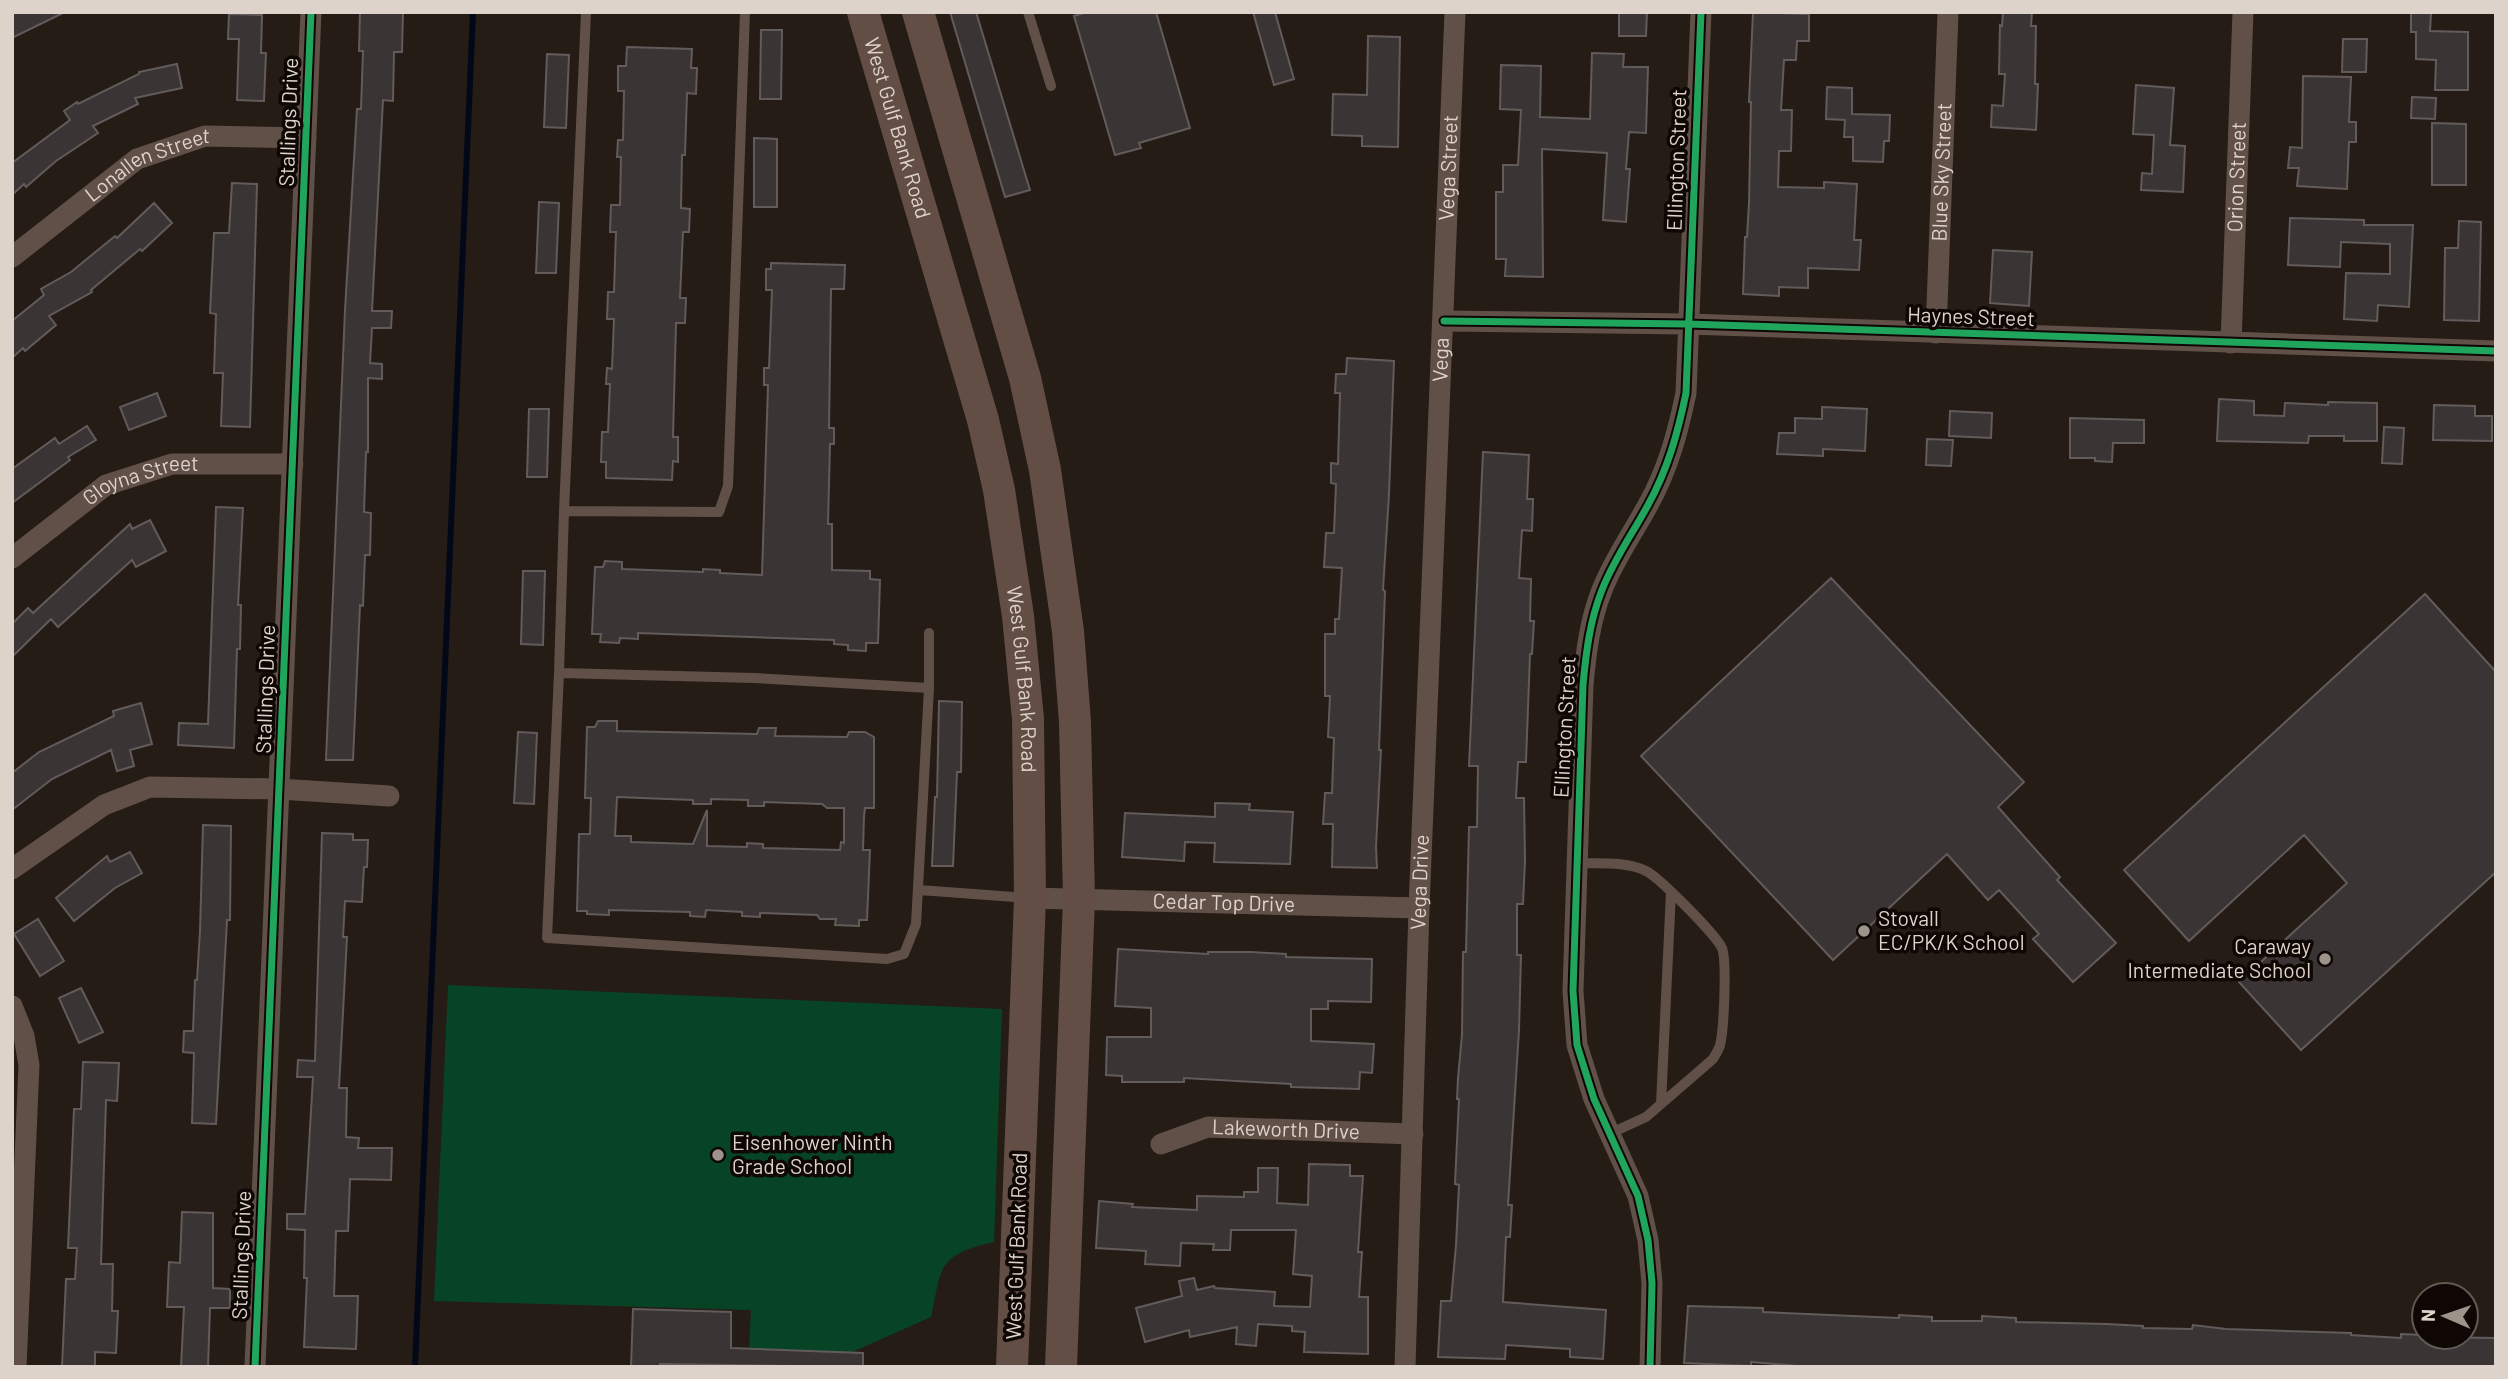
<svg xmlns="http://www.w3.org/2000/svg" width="2508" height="1379" viewBox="0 0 2508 1379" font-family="Barlow,sans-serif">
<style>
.green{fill:#074425}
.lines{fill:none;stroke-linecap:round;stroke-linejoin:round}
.stream{stroke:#030819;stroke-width:6}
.building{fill:#3a3434;stroke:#625b5c;stroke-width:2;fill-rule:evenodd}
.service{stroke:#615048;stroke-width:10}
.minor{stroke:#615048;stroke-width:21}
.secondary{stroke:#634e46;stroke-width:32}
.cycleway-casing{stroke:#0e0704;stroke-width:11}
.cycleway{stroke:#20a55d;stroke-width:7}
.poi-dot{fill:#9d938b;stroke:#0e0704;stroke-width:2.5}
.labels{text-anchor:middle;stroke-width:7;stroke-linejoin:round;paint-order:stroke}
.street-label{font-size:21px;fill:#ded3cb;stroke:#0e0704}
.poi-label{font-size:21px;fill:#ded3cb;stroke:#0e0704;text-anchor:start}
</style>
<rect width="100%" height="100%" fill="#251c15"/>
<!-- green -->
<path class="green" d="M448 985 1002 1009 994 1242C938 1255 942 1265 931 1317L850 1353 749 1349 751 1310 434 1301Z"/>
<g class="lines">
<!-- stream -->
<path class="stream" d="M415 1367 473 12"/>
</g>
<!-- building -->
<path class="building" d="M12 12H65L12 38Z
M360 12H403L402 52H394L393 101 383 100 372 311H392L391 328H372L370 363 382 364V379L368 378V452H366L364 512 371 513 370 555H365L363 606 360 605 353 760H326L345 310 357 109H361L363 51H359Z
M950 12H976L1030 190 1005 197Z
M1087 12H1156L1190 128 1139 143 1141 148 1115 155 1074 16Z
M1253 12H1275L1294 79 1274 85Z
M1619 12H1647L1646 36H1619Z
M1753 12 1809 14V41H1797L1796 60H1784L1781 110H1792L1791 151H1779L1778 187 1824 188V182L1857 184 1854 240H1861L1859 270 1808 268V288L1779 287V296L1743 294 1745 237H1747L1749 203 1751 102H1749Z
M2003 12H2032L2031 26H2036L2035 84H2038L2036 130 1991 127 1992 105 2003 106 2005 74H1999L2000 25 2002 26Z
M2411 13H2431L2430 31 2468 32V90H2435L2436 60 2416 59V32H2411Z
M229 14 262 15 261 53H266L264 101 237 100 239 39H228Z
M761 30H782L781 99H760Z
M1368 36 1400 37 1398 147 1362 146V136L1332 135 1333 94 1367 95Z
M2343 39H2367L2366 72H2342Z
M627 47 692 49 691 68H697L696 94 687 93 685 155H682L681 208 690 209 689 232H683L682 253 680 298H686L685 323H676L673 437H678V462L673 461 672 480 606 478V462H601L602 432H608L610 384H606L607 368 612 369 614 319H607L608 292H614L616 232H610L611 205H620L621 157H617L618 140H623L624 91H618V66H626Z
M1592 53 1624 54 1623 67H1648L1646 133 1629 132 1626 169H1630L1626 222 1603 220 1607 153 1542 149 1543 277 1505 276 1506 259H1496V192H1503V165H1518L1521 110 1500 109 1501 65 1541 66 1540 117 1590 119Z
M547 54 569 55 566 128 544 127Z
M177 64 182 88 135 98 138 104 93 126 98 133 56 161 26 187 24 184 12 195V163L70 120 64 111 77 102 78 104 139 74V72Z
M2303 76 2351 77 2349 122H2356V142H2349L2347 189 2297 186 2299 168H2288L2290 147 2302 148Z
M2136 85 2174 88 2170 145 2185 146 2183 192 2141 190 2142 173 2152 174 2154 135 2133 134Z
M1827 87 1852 88V114L1890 115 1889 141H1884L1883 162 1853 161V137H1844L1845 120 1826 119Z
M2412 97 2436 98 2435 119 2411 118Z
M2432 123 2466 124V185H2432Z
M754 138 777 139V207H754Z
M232 183 257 184 250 427 221 426 223 373H214L216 314 210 313 214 233H229Z
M539 202 559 203 556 273H536Z
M154 203 172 223 142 251 140 249 91 290 92 292 49 316 56 325 25 351 23 348 12 358V321L44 295 41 289 71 272 115 236 117 238Z
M2290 218 2364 220V225H2413L2409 307 2378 305 2377 321 2344 319 2346 273 2390 274V244L2341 242 2340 267 2288 265Z
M2459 221 2481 222 2479 321 2444 320 2445 248H2458Z
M1993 250 2032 252 2029 306 1990 303Z
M771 263 845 265 844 289H831L829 428H834V444H830L828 524H832V570L870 571V579L880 580 878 643H866V651L848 650V645L834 644V640L638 633V639L620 638 619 643 600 642 601 634H592L595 567H603L605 561 622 562V569L703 572V569L720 570V573L762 575 768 385H764V368H769L772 290H766V269H771Z
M1347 358 1394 361 1389 494 1383 590 1385 591 1379 750H1381L1376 847 1377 868 1332 867 1333 824H1323L1325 793H1332L1334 738 1328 737 1330 696H1325V634H1335V619H1339L1342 568 1324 567 1326 533H1334L1336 484 1331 483V463L1338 464 1340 393H1335L1336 374H1346Z
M157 393 166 416 129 430 120 407Z
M2219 399 2254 401V415L2284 416 2285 403 2328 405V402L2377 403V441H2344V436H2309L2308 443 2217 441Z
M2434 405 2475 406V416H2492V441L2433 440Z
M1822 407 1867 409 1865 451 1823 449V456L1777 454 1779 433H1795V418L1822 419Z
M529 409H549L547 477H527Z
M1950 411 1992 413 1991 438 1949 436Z
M2070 418 2144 420V443H2113L2112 462 2095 461V458H2070Z
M87 426 96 440 68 457 70 460 12 503V469L55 438 59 444Z
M2384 427 2404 428 2402 464 2382 463Z
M1927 439 1953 440 1951 466 1926 465Z
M1483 452 1529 455 1527 499H1533L1532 531 1522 530 1519 578 1531 579 1530 621H1534L1532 654H1530L1526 762H1518L1516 798H1524L1525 860 1523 904H1517V955H1521L1519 1030 1508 1205H1512L1510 1237H1506L1503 1302 1606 1310 1603 1359 1570 1357V1349L1506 1345 1505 1359 1438 1357 1441 1301H1451L1456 1245 1459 1185 1455 1184 1459 1099H1457L1458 1078 1462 1035 1463 952H1466L1469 827H1477L1478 766H1469Z
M216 507 243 508 238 605H241L240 649H237L234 748 178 745 179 723 208 724Z
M150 520 166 551 136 567 132 560 58 627 51 619 12 657V624L28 608 33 613 130 524 132 529Z
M523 571H545L543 645 521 644Z
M1831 578 2024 782 1998 807 2060 877 2057 880 2116 943 2073 982 2033 939 2039 934 1999 890 1988 900 1947 854 1833 960 1641 756Z
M2425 594 2496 672V872L2301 1050 2239 982 2347 883 2304 835 2189 941 2124 870Z
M939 701 962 702 961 772H957L953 866H932L935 797H937Z
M141 703 152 744 130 750 134 766 117 771 111 750 52 779 12 810V773L39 752 114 716 113 711Z
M598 721H617V731L757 734 759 728H776L775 736 847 737 849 732H865L874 737V808H865L864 816 863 850H870L867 920H859V926L835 925 836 919H820L817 915 760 913V917L742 916V912L706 910 705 917 690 916V912L609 910V915L587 914V911H577L579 834H590L591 798H585L587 727H595ZM617 797 693 800V804H711V799L748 800V806H764V802L822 804 827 808H844V843L841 842 840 850 763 848V844L747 843V847L707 846V810L693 844 631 842V836H615Z
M518 732 537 733 534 804 514 803Z
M1215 803 1250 804 1249 810 1293 812 1290 864 1214 862 1215 843 1185 842 1184 861 1122 857 1125 813 1215 817Z
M203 825 231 826 230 920H227L216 1124 192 1123 194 1053 183 1052 184 1031H193L195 980H197L200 931Z
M322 833 353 834V840H368L367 867H364L362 902 345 901 343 937H347L339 1088H347L346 1137 359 1138 358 1148H392L391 1180 350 1179 348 1231H336L334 1296H358L356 1349 304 1347 307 1278H304L305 1230 287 1229V1214H305L313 1077H297L298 1060 315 1061Z
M130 852 142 873 115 888 74 921 56 898 107 856 110 862Z
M38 919 64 961 40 976 14 934Z
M1118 949 1208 954V952H1251L1286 954V957L1372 959 1371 1002 1328 1001V1009H1311V1041L1374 1044 1372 1073 1360 1072 1359 1089 1291 1087V1084L1184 1078V1082H1122V1076L1106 1075 1107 1037H1151V1008L1115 1006Z
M81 988 103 1032 79 1043 59 998Z
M83 1062 119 1063 117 1101 106 1100 101 1264H113L112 1311H118L116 1353 95 1352V1367H62L66 1279H75L77 1248H68L74 1109H81Z
M1309 1164 1350 1165V1176H1363L1358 1252H1362L1359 1297H1368V1354L1304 1352 1305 1332 1292 1331V1326L1258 1324 1256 1346 1236 1344 1237 1327 1190 1337 1189 1330 1145 1342 1136 1308 1182 1296 1179 1281 1194 1278 1197 1290 1214 1286 1215 1288 1275 1292 1274 1306 1310 1307 1312 1276 1293 1274 1296 1230H1231L1230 1250H1213L1214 1244 1181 1243 1180 1266 1145 1264 1146 1251 1096 1248 1099 1201 1133 1204 1132 1207 1197 1210V1196L1244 1197V1192H1258V1168H1278L1277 1203 1308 1205Z
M182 1212 213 1213V1288L230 1289V1308H210L208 1367H181L184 1307H167L169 1262 180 1263Z
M1688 1306 1763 1308V1312L1899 1318V1315L1932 1317V1321H1982V1316L2016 1318V1322L2107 1324 2143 1326V1328L2192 1329 2193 1325 2226 1329 2351 1333V1335L2401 1338V1334L2424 1335V1337L2496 1338V1367H1811L1751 1362V1366L1684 1363Z
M633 1309 731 1312V1348L863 1353V1367L660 1364V1367H631Z"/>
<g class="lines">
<!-- service -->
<path class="service" d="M586 12 564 511 719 512 728 486 745 12
M1028 12 1051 86
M559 673 754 678 929 688 916 924 904 954 887 959 547 938 559 673 564 511
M929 688V633
M1577 863C1599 864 1626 861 1646 871 1660 878 1715 934 1722 948 1727 961 1724 1030 1720 1045 1719 1050 1715 1055 1713 1059L1646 1117 1609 1134
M919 890 1028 898
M1661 1104 1671 892"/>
<!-- minor -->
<g class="minor">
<path id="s1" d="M12 257 137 159 205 136 306 138"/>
<path d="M1444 321 1688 324 2496 351"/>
<path id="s2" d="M1936 333 1948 12"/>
<path id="s3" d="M2231 343 2243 12"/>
<path id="s4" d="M12 558 106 485 172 464H293"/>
<path d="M12 869 104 805 150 787 279 789 389 796"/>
<path id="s5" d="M1030 898 1419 908"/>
<path d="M12 1006 24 1036 29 1065 16 1367"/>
<path id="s6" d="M1161 1144 1208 1127 1413 1134"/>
<path d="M255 1367 311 12"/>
<path id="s7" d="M1405 1367 1419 908 1455 12"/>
<path d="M1650 1367 1652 1283 1648 1240 1638 1196 1594 1099 1577 1045 1573 991 1583 685C1586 652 1590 620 1602 590 1614 559 1633 533 1648 505 1668 469 1678 432 1686 393L1701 12"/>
</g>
<!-- secondary -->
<g class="secondary">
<path id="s8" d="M863 12 983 420 999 490 1018 616 1028 719 1030 898 1012 1367"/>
<path d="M918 12 1025 378 1045 470 1068 631 1075 722 1079 899 1061 1367"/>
</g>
<!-- cycleway casing -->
<g class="cycleway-casing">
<path id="cycleway" d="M1444 321 1688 324 2496 351
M255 1367 311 12
M1650 1367 1652 1283 1648 1240 1638 1196 1594 1099 1577 1045 1573 991 1583 685C1586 652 1590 620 1602 590 1614 559 1633 533 1648 505 1668 469 1678 432 1686 393L1701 12"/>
</g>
<!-- cycleway -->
<use href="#cycleway" class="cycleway"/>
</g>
<!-- markers -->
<g class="poi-dot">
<circle cx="1864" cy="931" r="7"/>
<circle cx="2325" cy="959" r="7"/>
<circle cx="718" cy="1155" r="7"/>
</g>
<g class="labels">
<!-- street labels -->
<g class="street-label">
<text transform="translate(289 122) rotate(-88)" y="7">Stallings Drive</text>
<text dy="7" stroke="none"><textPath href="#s8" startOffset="121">West Gulf Bank Road</textPath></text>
<text transform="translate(1677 160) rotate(-88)" y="7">Ellington Street</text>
<text dy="7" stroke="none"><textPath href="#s7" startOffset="1200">Vega Street</textPath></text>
<text dy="7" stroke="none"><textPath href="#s1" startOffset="166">Lonallen Street</textPath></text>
<text dy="7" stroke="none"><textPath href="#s2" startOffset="161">Blue Sky Street</textPath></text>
<text dy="7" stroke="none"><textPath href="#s3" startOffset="166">Orion Street</textPath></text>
<text transform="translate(1971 317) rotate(2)" y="7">Haynes Street</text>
<text dy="7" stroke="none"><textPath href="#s7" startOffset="1008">Vega</textPath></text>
<text dy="7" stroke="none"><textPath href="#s4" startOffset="154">Gloyna Street</textPath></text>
<text dy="7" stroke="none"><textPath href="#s8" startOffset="688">West Gulf Bank Road</textPath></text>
<text transform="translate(266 689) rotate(-88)" y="7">Stallings Drive</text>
<text transform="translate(1565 727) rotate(-87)" y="7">Ellington Street</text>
<text dy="7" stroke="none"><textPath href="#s7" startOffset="485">Vega Drive</textPath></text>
<text dy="7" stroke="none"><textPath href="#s5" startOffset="194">Cedar Top Drive</textPath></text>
<text dy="7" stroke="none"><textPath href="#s6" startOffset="128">Lakeworth Drive</textPath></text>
<text transform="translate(1017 1246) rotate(-88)" y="7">West Gulf Bank Road</text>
<text transform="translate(242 1255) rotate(-88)" y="7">Stallings Drive</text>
</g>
<!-- poi labels -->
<g class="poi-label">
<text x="1878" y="926">Stovall<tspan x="1878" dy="24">EC/PK/K School</tspan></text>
<text x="2311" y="954" text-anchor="end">Caraway<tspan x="2311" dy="24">Intermediate School</tspan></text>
<text x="732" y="1150">Eisenhower Ninth<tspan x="732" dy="24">Grade School</tspan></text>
</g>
</g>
<!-- border -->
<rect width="2508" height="1379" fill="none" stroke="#ded3cb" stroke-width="28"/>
<!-- north arrow -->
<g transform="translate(2445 1316) rotate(272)"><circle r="33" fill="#0e0704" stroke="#615954" stroke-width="2"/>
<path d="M0-5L12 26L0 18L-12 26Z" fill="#9d938b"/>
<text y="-10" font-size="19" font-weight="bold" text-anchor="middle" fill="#ded3cb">N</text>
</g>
</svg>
